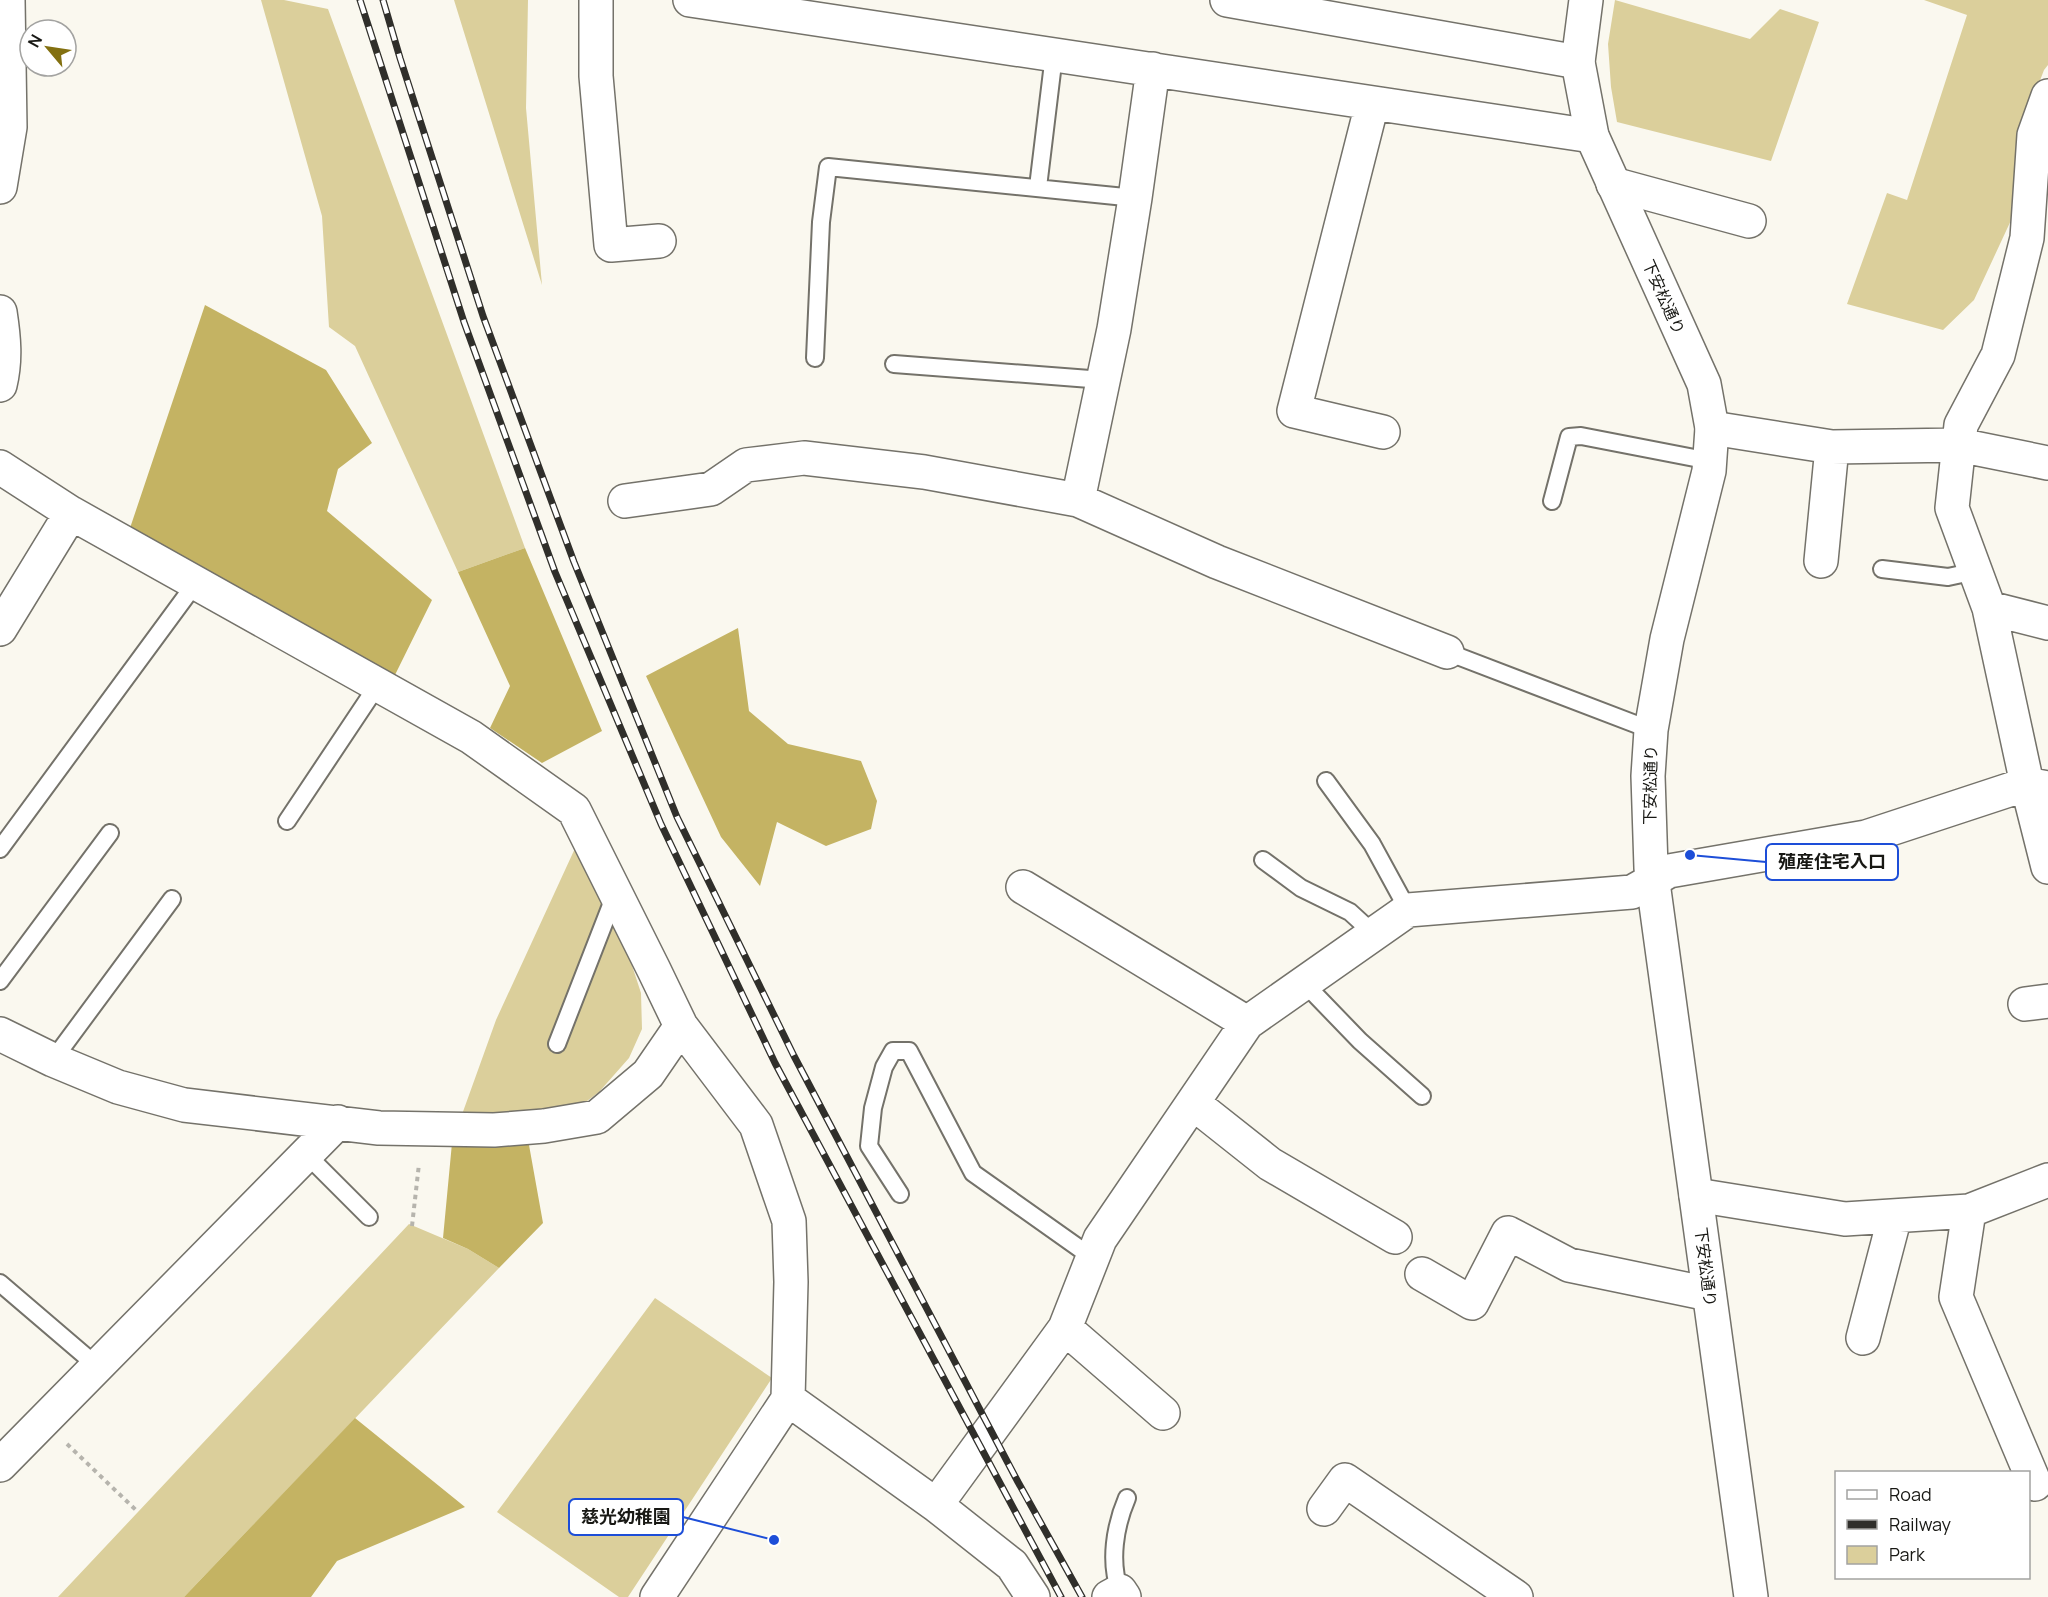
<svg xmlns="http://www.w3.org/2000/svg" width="2048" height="1597" viewBox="0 0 2048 1597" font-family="Manrope,'Noto Sans JP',sans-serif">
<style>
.green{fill:#dbcf9b}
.forest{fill:#c4b363}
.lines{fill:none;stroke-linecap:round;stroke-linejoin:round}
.lane-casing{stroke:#74726a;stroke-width:20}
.street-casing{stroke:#74726a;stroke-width:36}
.secondary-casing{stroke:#74726a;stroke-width:36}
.path{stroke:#b6b4ad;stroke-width:4;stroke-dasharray:4.5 4.5;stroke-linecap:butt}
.lane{stroke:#fff;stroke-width:16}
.street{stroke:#fff;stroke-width:33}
.secondary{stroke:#fff;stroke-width:33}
.rail-casing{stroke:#302f2b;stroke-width:7}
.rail{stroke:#fff;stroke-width:4.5;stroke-dasharray:14;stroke-linecap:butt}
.labels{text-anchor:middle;stroke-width:4.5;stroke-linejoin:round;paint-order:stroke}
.street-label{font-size:16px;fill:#181814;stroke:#fff}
.leader{fill:none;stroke:#1d4ed8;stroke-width:2}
.callout-dot{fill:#1d4ed8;stroke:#fff;stroke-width:2}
.callout{fill:#fff;stroke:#1d4ed8;stroke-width:2}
.callout-label{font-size:18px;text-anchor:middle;font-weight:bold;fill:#181814}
</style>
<rect width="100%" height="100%" fill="#faf8ef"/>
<!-- green -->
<path class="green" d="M261 0H284L328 9 525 548 458 572 355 346 329 327 322 216Z
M454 0H528L526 108 542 285Z
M1615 0 1750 39 1780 9 1819 22 1771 161 1617 122 1611 87 1608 44Z
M1924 0H2048V65L2044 70 2018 138 2013 216 1974 300 1943 330 1847 304 1887 193 1907 200 1967 15Z
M577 844 625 944 641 993 642 1029 629 1058 599 1092 583 1104 564 1110 460 1120 496 1020Z
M409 1224 468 1249 499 1268 184 1597H58Z
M655 1298 772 1378 628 1597H619L497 1512Z"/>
<!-- forest -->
<path class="forest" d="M205 305 326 370 372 443 338 469 327 511 432 600 392 681 128 534Z
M525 548 602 731 542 763 490 728 510 686 458 572Z
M738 628 749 711 788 744 861 761 877 801 871 829 826 846 777 822 760 886 721 837 646 676Z
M452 1143 529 1145 543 1223 499 1268 468 1249 443 1238Z
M355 1418 465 1507 337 1561 311 1597H184Z"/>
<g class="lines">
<!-- lane casing -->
<g class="lane-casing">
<path id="lane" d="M1038 187 1054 55
M815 358 821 222 828 167 1135 198
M894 364 1103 380
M1552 501 1569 437 1581 436 1710 461
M1882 569 1948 577 1976 571
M1447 652 1651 730
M1326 781 1372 844 1408 910
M287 821 377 686
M0 849 195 584
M1263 860 1301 888 1350 912 1374 934
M0 981 110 833
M1304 983 1360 1041 1422 1096
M557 1044 615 895
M53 1060 172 899
M306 1154 369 1217
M900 1194 869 1146 873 1108 884 1067 893 1051H909L973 1173 1093 1258
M0 1283 97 1366
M1120 1591C1109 1562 1115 1526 1127 1498"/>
</g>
<!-- street casing -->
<g class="street-casing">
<path id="street" d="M596 0V76L611 245 659 241
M690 0 1592 136
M1227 0 1578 62
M2048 96 2034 135 2027 238 1998 355 1961 425 1952 508 1989 608 2027 784 2048 867
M1372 104 1294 411 1383 432
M1613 184 1749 221
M0 187 10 127 8 0
M0 312C4 338 6 360 0 385
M1712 428 1832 447 1959 445 2048 463
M0 467 71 513 471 737 574 810 654 970 681 1026 756 1125 789 1221 791 1282 788 1399 657 1597
M1078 500 1114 329 1135 198 1153 69
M625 501 711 489 746 465 804 458 924 472 1078 500 1217 562 1447 652
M1821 561 1832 447
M1989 608 2048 623
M0 629 71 513
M1023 887 1247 1023
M2025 1004 2048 1001
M0 1034 53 1060 118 1087 184 1105 379 1128 494 1130 544 1126 597 1117 648 1074 681 1026
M1193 1103 1270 1164 1395 1237
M1696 1195 1845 1219 1969 1211 2048 1180
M1969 1211 1956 1297 2035 1484
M1422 1274 1472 1303 1508 1233 1569 1265 1709 1294
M1065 1328 1163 1413
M1863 1338 1895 1216
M788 1399 936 1505 1012 1565 1033 1597
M0 1465 338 1122
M936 1505 1065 1328 1100 1239 1247 1023 1408 910 1632 892 1669 871 1866 837 2027 784 2048 788
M1324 1509 1345 1480 1516 1597
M1109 1597 1120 1591 1124 1597"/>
</g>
<!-- secondary casing -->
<g class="secondary-casing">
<path id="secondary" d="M1586 0 1578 62 1592 136 1704 384 1712 428 1709 471 1667 639 1651 730 1648 776 1651 868 1751 1597"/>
</g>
<!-- path -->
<path class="path" d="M412 1226 419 1164
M67 1444 138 1512"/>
<!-- lane -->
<use href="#lane" class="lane"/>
<!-- street -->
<use href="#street" class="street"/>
<!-- secondary -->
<use href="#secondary" class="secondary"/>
<!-- rail casing -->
<g class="rail-casing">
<path id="rail" d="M360 0 464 322 555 572 661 824 775 1063 1061 1597
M383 0 400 58 483 316 574 562 677 817 794 1056 1018 1482 1082 1597"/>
</g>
<!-- rail -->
<use href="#rail" class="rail"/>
</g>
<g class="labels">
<!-- street labels -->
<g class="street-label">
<text transform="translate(1664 297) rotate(66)" y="6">下安松通り</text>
<text transform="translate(1650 785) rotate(-89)" y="6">下安松通り</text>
<text transform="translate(1706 1267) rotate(83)" y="6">下安松通り</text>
</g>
</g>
<!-- callouts -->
<path class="leader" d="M1690 855L1766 862M774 1540L683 1517"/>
<g class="callout-dot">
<circle cx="1690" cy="855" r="6"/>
<circle cx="774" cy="1540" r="6"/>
</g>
<g class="callout">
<rect x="1766" y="844" width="132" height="36" rx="6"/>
<rect x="569" y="1499" width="114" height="36" rx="6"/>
</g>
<g class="callout-label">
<text x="1832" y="868">殖産住宅入口</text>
<text x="626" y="1523">慈光幼稚園</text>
</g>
<!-- legend -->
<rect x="1835" y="1471" width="195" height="108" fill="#ffffff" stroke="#a3a3a1" stroke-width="1.5"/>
<rect x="1847" y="1490" width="30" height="9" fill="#ffffff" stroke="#a3a3a1" stroke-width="1.5"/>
<text x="1889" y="1501" font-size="18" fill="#181814">Road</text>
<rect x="1847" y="1520" width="30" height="9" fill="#302f2b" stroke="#a3a3a1" stroke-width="1.5"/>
<text x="1889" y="1531" font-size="18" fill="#181814">Railway</text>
<rect x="1847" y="1546" width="30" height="18" fill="#dbcf9b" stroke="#a3a3a1" stroke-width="1.5"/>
<text x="1889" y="1561" font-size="18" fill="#181814">Park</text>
<!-- north arrow -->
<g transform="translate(48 48) rotate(299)"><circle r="28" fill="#ffffff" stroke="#a3a3a1" stroke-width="1.5"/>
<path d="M0-4.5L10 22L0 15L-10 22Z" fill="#837010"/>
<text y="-9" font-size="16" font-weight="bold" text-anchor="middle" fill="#181814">N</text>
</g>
</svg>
